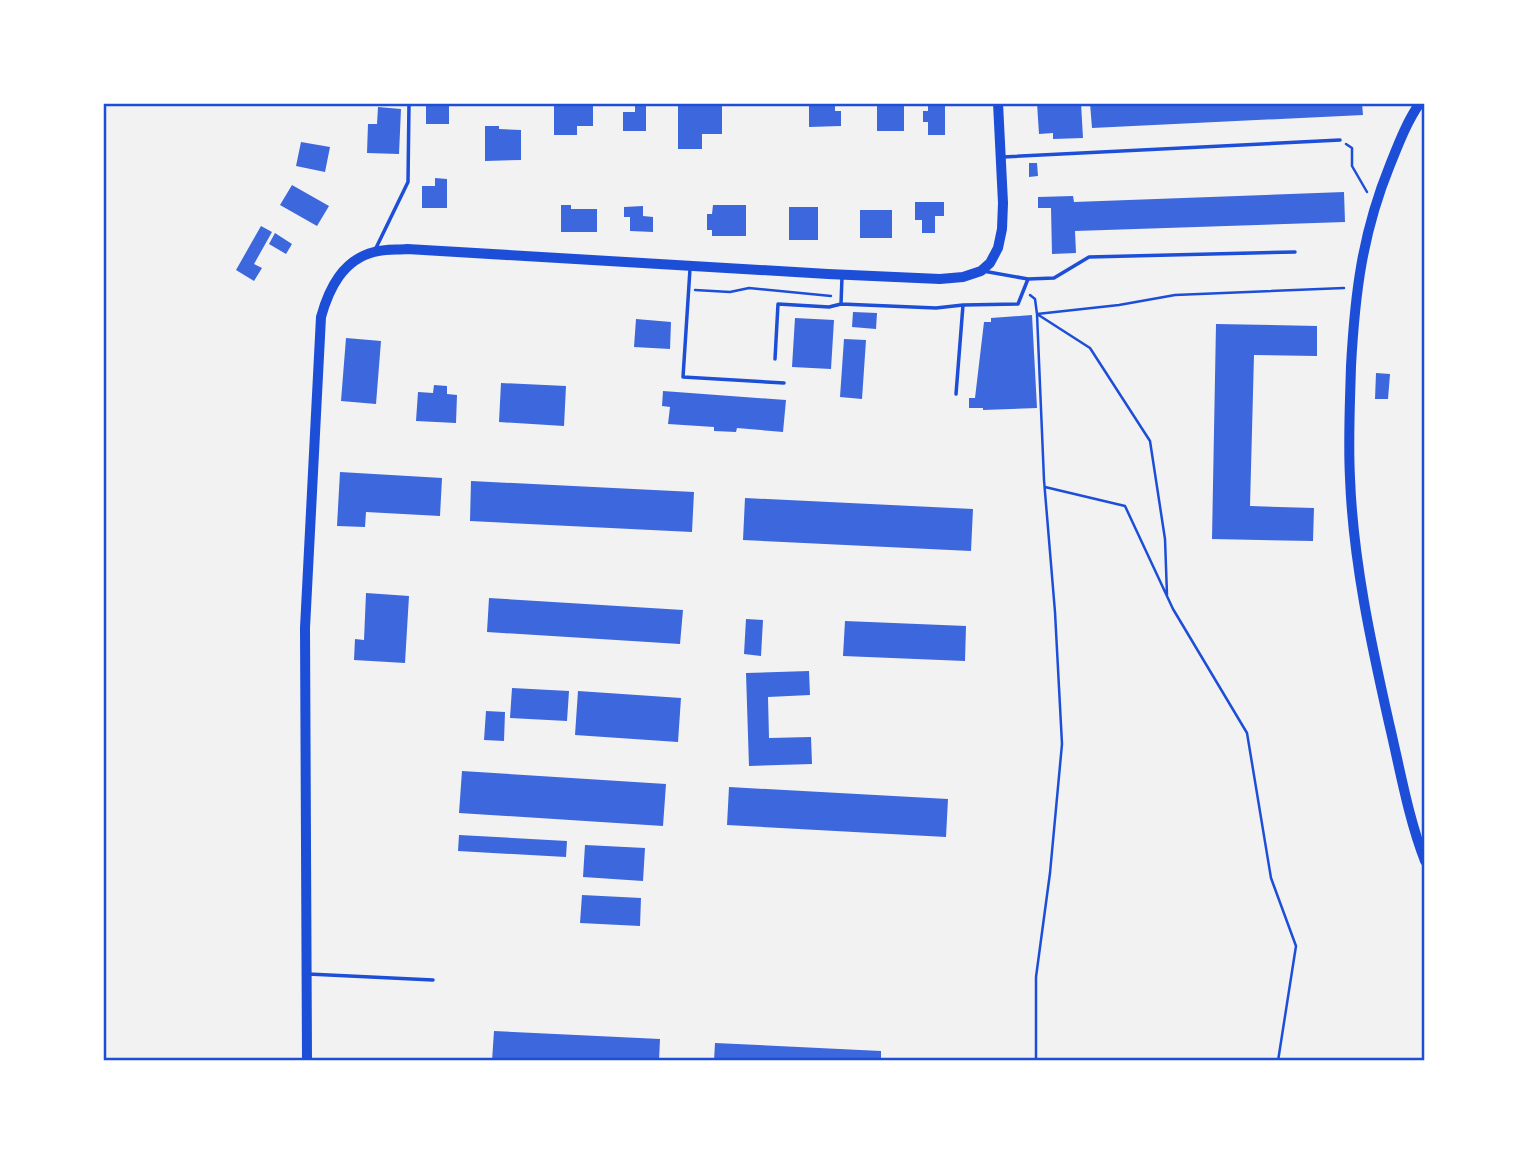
<svg xmlns="http://www.w3.org/2000/svg" width="1528" height="1164" viewBox="0 0 1528 1164" font-family="'Work Sans',sans-serif">
<style>
.building{fill:#3d67dc}
.lines{fill:none;stroke-linecap:round;stroke-linejoin:round}
.path{stroke:#1d4ed8;stroke-width:2.5}
.service{stroke:#1d4ed8;stroke-width:3.5}
.secondary{stroke:#1d4ed8;stroke-width:10}
.neatline{fill:none;stroke:#1d4ed8;stroke-width:2.5}
</style>
<rect width="100%" height="100%" fill="#f2f2f2"/>
<!-- building -->
<path class="building" d="M426 103H449V124H426Z
M593 103V126H577V135H554V104Z
M635 103H646V131H623V112H635Z
M678 103H722V134H702V149H678Z
M809 103H835V111H841V126L809 127Z
M1037 103H1081L1083 138 1053 139V133L1039 134Z
M1090 103H1362L1363 115 1092 128Z
M945 104V135H928V122H923V111H928V105Z
M877 105H904V131H877Z
M378 107 401 109 399 154 367 153 368 124H377Z
M485 126H499V129L521 130V160L485 161Z
M301 142 330 147 325 172 296 166Z
M1029 163H1037L1038 176 1029 177Z
M435 178 447 179V208H422V186H435Z
M292 185 329 206 317 226 280 205Z
M1344 192 1345 222 1075 231 1076 253 1052 254 1051 208H1038V197L1073 196 1074 202Z
M915 202H944V216H935V233H922V220H915Z
M561 205H571V209H597V232H561Z
M713 205H746V236H712V230H707V214H712Z
M643 206V216L653 217V232L630 231V217H624V207Z
M789 207H818V240H789Z
M860 210H892V238H860Z
M261 226 272 232 254 264 262 268 254 281 236 270Z
M275 233 292 244 286 254 269 244Z
M853 312 877 313 876 329 852 327Z
M1032 315 1037 408 983 410V408H969V398H975L984 322H991V318Z
M795 318 834 320 831 369 792 367Z
M636 319 671 322 670 349 634 347Z
M1216 324 1317 326V356L1254 355 1250 506 1314 508 1313 541 1212 539Z
M346 338 381 341 376 404 341 401Z
M844 339 866 340 862 399 840 397Z
M1376 373 1390 374 1388 399H1375Z
M501 383 566 386 564 426 499 422Z
M434 385 447 386V394L457 395 456 423 416 421 418 392 433 393Z
M663 391 786 400 783 432 737 428 736 432 714 431V427L668 424 670 407 662 406Z
M340 472 442 478 440 516 366 512 365 527 337 526Z
M471 481 694 492 692 532 470 521Z
M745 498 973 509 971 551 743 540Z
M366 593 409 596 405 663 354 660 355 639 364 640Z
M489 598 683 610 680 644 487 632Z
M746 619 763 620 761 656 744 654Z
M845 621 966 626 965 661 843 656Z
M809 671 810 695 768 697 769 738 811 737 812 764 749 766 746 673Z
M512 688 569 691 567 721 510 718Z
M578 691 681 698 678 742 575 735Z
M486 711 505 712 504 741 484 740Z
M462 771 666 784 663 826 459 813Z
M729 787 948 799 946 837 727 825Z
M459 835 567 841 566 857 458 851Z
M585 845 645 848 643 881 583 877Z
M582 895 641 898 640 926 580 923Z
M494 1031 660 1039 659 1061H492Z
M715 1043 881 1051V1061H714Z"/>
<g class="lines">
<!-- path -->
<path class="path" d="M1346 144 1352 148V166L1367 192
M695 290 730 292 749 288 831 296
M1030 295 1035 299 1037 314 1044 480 1055 612 1062 744 1050 873 1036 977V1061
M1037 314 1090 348 1150 441 1165 539 1167 595
M1037 314 1119 305 1175 295 1344 288
M1045 487 1125 506 1173 609 1247 733 1271 878 1296 946 1278 1061"/>
<!-- service -->
<path class="service" d="M1003 157 1340 140
M375 250 408 182 409 103
M690 269 683 377 784 383
M983 271 1028 279 1054 278 1089 257 1295 252
M842 277 841 304 936 308 963 305 1018 304 1028 279
M775 359 778 304 829 307 841 304
M956 394 963 305
M308 974 433 980"/>
<!-- secondary -->
<path class="secondary" d="M1420 103C1407 121 1398 145 1390 165 1362 234 1355 293 1351 366 1350 403 1348 440 1350 478 1353 560 1371 643 1389 723 1400 769 1408 817 1425 861
M307 1061 305 628 321 317C329 288 343 260 374 252 384 249 397 250 407 249L828 274 940 279 963 277 981 271 990 263 998 248 1002 229 1003 203 998 103"/>
</g>
<!-- border -->
<rect width="1528" height="1164" fill="none" stroke="#ffffff" stroke-width="210"/>
<rect x="105" y="105" width="1318" height="954" class="neatline"/>
</svg>
